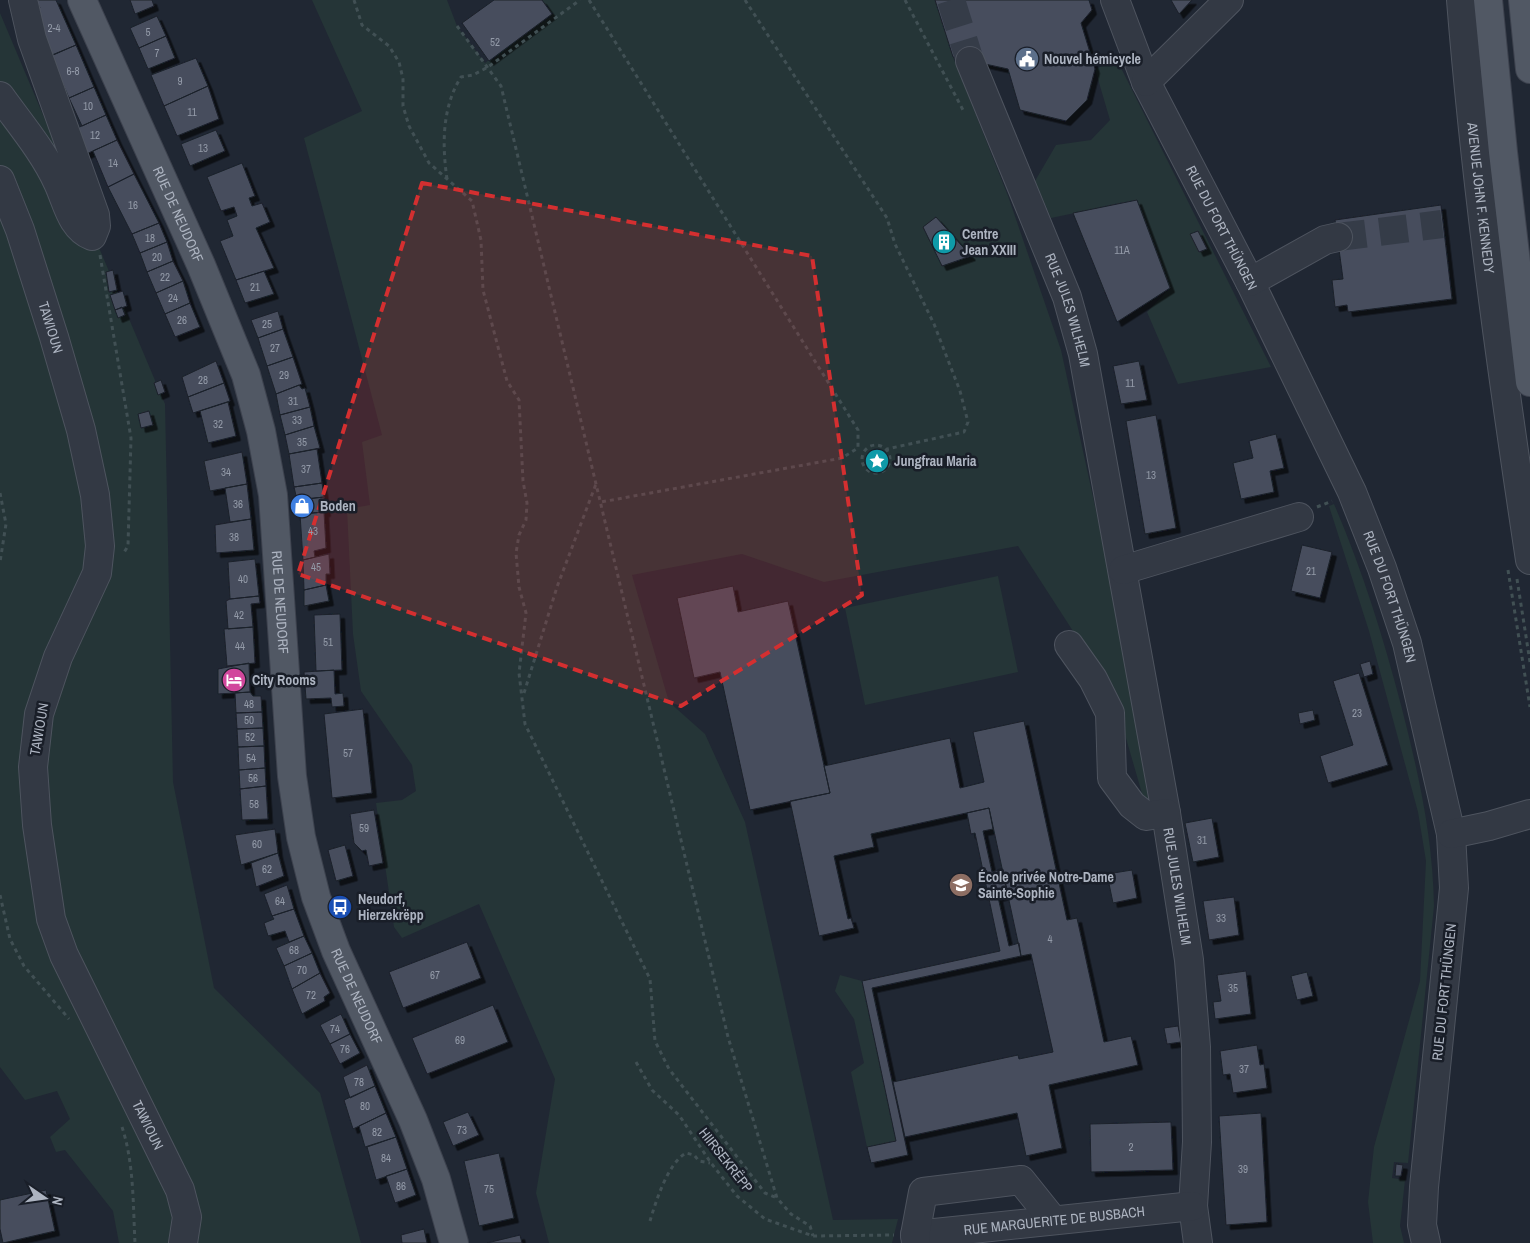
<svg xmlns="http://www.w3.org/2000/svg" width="1530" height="1243" viewBox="0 0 1530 1243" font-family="'Archivo Narrow',sans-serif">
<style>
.green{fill:#253537}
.building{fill:#464e5d;stroke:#1b202a;filter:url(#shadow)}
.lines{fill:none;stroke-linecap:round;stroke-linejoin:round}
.minor-tunnel{stroke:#353c48;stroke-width:28;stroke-dasharray:28 14;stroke-linecap:butt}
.minor-casing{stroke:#4e545f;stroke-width:30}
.major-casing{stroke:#3d424e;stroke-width:30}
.path{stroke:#415054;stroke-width:3;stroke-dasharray:4 4;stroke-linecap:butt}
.minor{stroke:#333944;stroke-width:28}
.major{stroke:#515864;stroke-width:28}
.marked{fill:#d42f30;fill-opacity:0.2;stroke:#d42f30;stroke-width:4;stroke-dasharray:10 6;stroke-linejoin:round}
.labels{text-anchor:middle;stroke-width:5;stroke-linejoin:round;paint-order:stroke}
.number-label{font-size:11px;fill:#939aa8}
.poi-label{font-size:14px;font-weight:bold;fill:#adb4c1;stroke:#191e28;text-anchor:start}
.street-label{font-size:14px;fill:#adb4c1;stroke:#191e28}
</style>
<defs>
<filter id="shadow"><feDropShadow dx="4.5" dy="4.5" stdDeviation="0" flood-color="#0009"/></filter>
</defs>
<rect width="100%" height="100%" fill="#202733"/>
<!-- green -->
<path class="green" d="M312 0H447L457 26 485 63 552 14 542 0H935L953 57 1008 196 1061 350 1110 575 1149 803 1145 804 1113 693 1018 546 824 582 742 554 632 575 669 702 705 734 745 822 833 1220 898 1219 892 1243H549L536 1193 555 1079 479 904 402 938 394 927 376 803 402 800 416 791 412 765 361 691 353 634 347 509 370 505 362 442 382 435 304 138 362 111Z
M0 13 165 404 173 782 214 988 320 1093 361 1243H119L113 1211 65 1150 56 1152 50 1137 70 1119 57 1091 25 1100 0 1067Z
M1117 60 1271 367 1178 384 1147 312 1170 288 1137 200 1051 218 1035 181 1056 145 1091 140 1110 120 1095 69Z
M1334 504C1362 569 1383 636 1401 705 1418 771 1433 837 1434 906L1408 1163 1394 1162 1392 1178 1405 1180 1400 1226 1404 1243H1373L1368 1202 1374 1147 1420 981 1426 861 1418 812 1369 631 1329 506Z
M998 576 1018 672 865 705 845 608Z
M840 975 862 981 896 1141 867 1147 851 1072 864 1063 854 1019 835 991Z"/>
<!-- building -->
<path class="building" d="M36 0H56L76 45 52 55 32 11 40 8Z
M130 0H152L154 6 135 14Z
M494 0H542L552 14 489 61 462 23Z
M935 0H1089L1092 10 1081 23 1095 69 1087 100 1066 121 1020 110 1008 69 953 57Z
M1171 0H1192L1179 14Z
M157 16 166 36 139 48 130 28Z
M166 36 175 58 148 69 139 48Z
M76 45 94 87 69 98 51 56Z
M196 58 208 86 164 106 151 75Z
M208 86 219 119 177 136 164 106Z
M94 87 106 115 82 126 69 98Z
M106 115 117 140 84 155 73 130Z
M216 130 225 151 190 166 181 144Z
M117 140 134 174 108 187 93 151Z
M242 163 255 196 249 198 252 206 262 203 270 222 256 228 274 268 236 280 220 241 233 236 227 220 237 216 234 207 221 211 207 177Z
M134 174 159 223 132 234 108 187Z
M1137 200 1170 288 1117 322 1073 213Z
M1441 205 1452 299 1348 312 1347 305 1335 307 1332 280 1343 279 1335 220Z
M936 217 971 256 942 266 923 227Z
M159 223 167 242 140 253 132 234Z
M1198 231 1207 249 1199 252 1190 234Z
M167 242 173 261 147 272 140 253Z
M173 261 183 281 156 293 147 272Z
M113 270 117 290 109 292 106 272Z
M264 271 274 294 245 303 236 280Z
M183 281 190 303 165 314 156 293Z
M123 291 127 306 115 310 110 295Z
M190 303 200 327 175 337 165 314Z
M122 307 125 315 118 318 115 310Z
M278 311 283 329 258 338 251 320Z
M283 329 293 357 267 366 258 338Z
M293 357 302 384 276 394 267 366Z
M216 361 224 383 188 397 182 377Z
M1139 361 1147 400 1121 404 1113 366Z
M161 380 165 392 158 395 154 383Z
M224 383 230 401 193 413 188 397Z
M299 385 302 389 305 388 310 407 280 415 276 394Z
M228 402 236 436 208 443 200 411Z
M310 407 314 426 285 435 280 415Z
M149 411 153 425 141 428 138 414Z
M1156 415 1176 528 1145 534 1126 421Z
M314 426 320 448 289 454 285 435Z
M1276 434 1284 468 1270 471 1274 492 1241 499 1233 463 1253 458 1249 441Z
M317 449 322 483 294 487 289 454Z
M242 452 247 484 210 491 204 461Z
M322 483 324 497 297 500 294 487Z
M247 484 251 519 230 522 225 488Z
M324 497 326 512 300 514 297 500Z
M324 512 326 548 314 551 315 557 303 560 300 514Z
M251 519 254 550 216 553 215 525Z
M1302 545 1332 552 1320 598 1291 591Z
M329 554 330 574H326V585L304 590 303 560Z
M255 559 259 596 230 599 228 562Z
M326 585 329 601 304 606V590Z
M733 586 738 612 788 601 830 793 750 810 720 672 694 678 677 598Z
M259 596 260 603 251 604 253 627 228 629 226 601 230 599Z
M340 614 342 670 316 671 314 615Z
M253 627 255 663 227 666 224 629Z
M1370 661 1373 674 1364 677 1360 664Z
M249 663 250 692 218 694V669Z
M334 670 335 694 343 693 344 706 332 707 331 698 306 699 304 672Z
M1359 673 1388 765 1328 783 1320 756 1353 745 1333 681Z
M250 692 253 696H261L262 712 236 713 235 693Z
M363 709 372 793 332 798 324 714Z
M1313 710 1315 720 1300 724 1298 713Z
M262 712 263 728 237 729 236 713Z
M1024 721 1067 920 1077 918 1104 1042 1131 1036 1138 1065 1049 1085 1062 1148 1026 1156 1017 1113 905 1137 893 1082 1018 1055 1019 1059 1053 1052 1031 954 1021 956 989 808 871 834 874 847 834 856 848 919 851 918 854 928 819 936 790 801 830 793 824 766 950 738 960 788 984 782 973 732Z
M263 728 264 746 238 747 237 729Z
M264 746 265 768 239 770 238 747Z
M265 768 266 786 240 789 239 770Z
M266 786 268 819 242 820 240 789Z
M989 808 993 829 983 831 992 872 1002 869 1008 894 998 897 1009 946 1019 943 1021 956 872 988 908 1155 871 1163 867 1147 896 1141 862 981 1000 951 975 833 971 834 967 813Z
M374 810 383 863 369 866 366 850 362 851 354 843 350 814Z
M1212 818 1219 857 1193 862 1185 823Z
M275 829 278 853 241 865 235 835Z
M345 845 353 876 336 881 328 850Z
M278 853 284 876 256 887 251 863Z
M1132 870 1137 898 1113 903 1107 874Z
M287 885 294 909 272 916 264 894Z
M1234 897 1239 935 1209 940 1203 901Z
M294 909 304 936 289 942 285 931 268 936 264 923 274 919 272 916Z
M304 936 312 953 284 966 276 948Z
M467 942 481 978 403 1008 389 972Z
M312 953 320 973 292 989 284 966Z
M1246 971 1251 1014 1215 1019 1213 1002 1221 1001 1217 975Z
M1307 972 1313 996 1297 1000 1291 976Z
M320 973 330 993 324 997 325 1001 302 1014 292 989Z
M493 1005 508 1042 427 1074 412 1038Z
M341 1014 350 1034 330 1044 320 1025Z
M1178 1026 1181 1042 1167 1044 1164 1028Z
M350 1034 360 1053 340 1064 330 1044Z
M1257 1045 1260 1065 1264 1064 1267 1088 1233 1093 1230 1074 1223 1075 1220 1051Z
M367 1065 375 1086 350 1098 343 1077Z
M375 1086 386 1113 353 1129 344 1100Z
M468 1112 479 1135 453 1146 443 1122Z
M386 1113 396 1137 365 1147 359 1126Z
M1261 1113 1267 1222 1226 1225 1219 1116Z
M1171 1122 1173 1170 1091 1172 1090 1124Z
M396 1137 407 1169 376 1180 367 1147Z
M499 1153 514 1218 479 1226 464 1161Z
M1396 1164 1403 1165 1401 1176H1395Z
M407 1169 416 1195 395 1203 386 1176Z
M46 1190 55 1231 3 1243 0 1229V1200Z
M424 1229 427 1243H402L401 1235Z
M520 1235 522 1243H487Z"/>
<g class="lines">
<!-- minor-tunnel -->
<path class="minor-tunnel" d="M951 0 970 61
M1338 237 1442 224"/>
<!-- minor casing -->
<g class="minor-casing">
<g id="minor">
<path id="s1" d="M1115 0 1146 82 1250 282 1352 492 1382 568 1407 643 1451 834 1454 888 1424 1187 1422 1225 1426 1243"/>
<path id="s2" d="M1461 0C1476 188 1502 374 1530 560"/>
<path id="s3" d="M970 61 1067 297 1083 354 1166 813 1189 960 1196 1047 1197 1142 1193 1206 1198 1243"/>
<path d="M1146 82 1229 0"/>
<path d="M0 96C20 124 44 152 58 183 67 202 71 228 92 236L96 226 95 215 32 39 23 0"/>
<path id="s4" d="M0 180 20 230 54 337 81 430 95 495 100 546 97 573 58 657 39 714 33 767 37 825 51 919 64 955 180 1190 187 1217 183 1243"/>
<path d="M1250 282 1325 240 1338 237"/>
<path d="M1123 570 1299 517"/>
<path d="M1069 645 1093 679 1110 713 1112 778 1132 805 1146 816 1166 813"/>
<path d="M1451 834 1489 826 1530 814"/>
<path id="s5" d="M915 1235 1193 1206"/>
<path d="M916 1243 915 1235 923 1192 1021 1180 1053 1220"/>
</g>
</g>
<!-- major casing -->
<g class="major-casing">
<g id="major">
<path id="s6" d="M82 0 201 265 246 375 261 431 273 495 292 776 301 837 316 897 336 951 413 1120 436 1179 454 1243"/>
<path d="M1488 0 1503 152 1530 382"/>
<path d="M1523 0 1530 69"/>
</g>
</g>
<!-- path -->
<path class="path" d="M354 0 362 25 389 46 399 62 403 79V106L409 126 429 163 472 201 481 240 483 290 507 381 519 400 523 481 527 503 526 520 519 535 516 553 519 587 526 613 519 673 525 724 650 979 655 1041 669 1069 765 1193 777 1198
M589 0 858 430V448L842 458 601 502
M745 0 887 218 895 244 934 324 960 391 968 422 964 432 887 449
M905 0 963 110
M457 26 501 86 728 1037 777 1198 791 1214 810 1226 813 1236
M447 179C442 145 442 107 461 77L473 75 488 67 580 0
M100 255 131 438 128 546 123 554
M862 459a14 14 0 1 1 28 0a14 14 0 1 1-28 0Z
M0 493 6 524 0 562
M1317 507 1332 501
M1508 570 1530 707
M1517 579 1530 662
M524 693 557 587 596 484
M0 895 10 939 24 966 69 1019
M636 1062 652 1090 679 1115 711 1163 737 1196 765 1219 813 1236 894 1235
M122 1127C134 1163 133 1205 135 1243
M650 1221C656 1201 668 1163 686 1153L694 1155 699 1161 710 1163"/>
<!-- minor -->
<use href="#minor" class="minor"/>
<!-- major -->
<use href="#major" class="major"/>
</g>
<!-- marked area -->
<path class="marked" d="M422 183 812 256 862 595 681 706 298 574Z"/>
<!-- icons -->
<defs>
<g id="civic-disc" transform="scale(1.25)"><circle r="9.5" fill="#5c6f8a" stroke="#191e28"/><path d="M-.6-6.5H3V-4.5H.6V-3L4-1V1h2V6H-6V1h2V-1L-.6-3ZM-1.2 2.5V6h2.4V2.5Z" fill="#fff"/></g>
<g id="building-disc" transform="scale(1.25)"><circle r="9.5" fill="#0f9aa8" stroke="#191e28"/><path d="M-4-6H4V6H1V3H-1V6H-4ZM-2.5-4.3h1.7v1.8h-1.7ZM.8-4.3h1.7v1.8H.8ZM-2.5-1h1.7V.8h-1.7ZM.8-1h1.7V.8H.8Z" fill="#fff"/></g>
<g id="sight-disc" transform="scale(1.25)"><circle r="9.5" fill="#0f9aa8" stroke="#191e28"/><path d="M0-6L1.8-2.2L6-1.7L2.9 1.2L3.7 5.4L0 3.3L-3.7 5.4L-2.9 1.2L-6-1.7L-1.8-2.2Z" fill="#fff"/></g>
<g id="shop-disc" transform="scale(1.25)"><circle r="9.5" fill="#3f7fe0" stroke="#191e28"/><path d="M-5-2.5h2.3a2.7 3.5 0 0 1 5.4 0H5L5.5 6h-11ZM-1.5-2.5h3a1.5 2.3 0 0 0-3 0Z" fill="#fff"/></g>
<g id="hotel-disc" transform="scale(1.25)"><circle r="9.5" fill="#d1479c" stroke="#191e28"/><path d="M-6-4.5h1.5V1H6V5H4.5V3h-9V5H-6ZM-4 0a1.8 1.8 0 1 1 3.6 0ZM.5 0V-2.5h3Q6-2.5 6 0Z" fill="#fff"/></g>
<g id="school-disc" transform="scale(1.25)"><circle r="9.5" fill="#8d6e63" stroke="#191e28"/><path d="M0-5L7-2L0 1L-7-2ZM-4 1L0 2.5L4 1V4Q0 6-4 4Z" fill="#fff"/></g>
<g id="bus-disc" transform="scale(1.25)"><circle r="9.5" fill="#1a4fb4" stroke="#191e28"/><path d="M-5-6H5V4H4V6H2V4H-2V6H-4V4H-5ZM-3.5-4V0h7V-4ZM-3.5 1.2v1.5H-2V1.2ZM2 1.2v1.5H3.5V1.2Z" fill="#fff"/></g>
</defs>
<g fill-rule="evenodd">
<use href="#civic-disc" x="1027" y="59"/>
<use href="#building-disc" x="944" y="242"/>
<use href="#sight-disc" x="877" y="461"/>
<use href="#shop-disc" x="302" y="506"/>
<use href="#hotel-disc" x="234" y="680"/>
<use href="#school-disc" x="961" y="885"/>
<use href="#bus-disc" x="340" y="907"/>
</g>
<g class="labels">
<!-- number labels -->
<g class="number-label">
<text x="54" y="32">2-4</text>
<text x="148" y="36">5</text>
<text x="495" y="46">52</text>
<text x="157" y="57">7</text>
<text x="73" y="75">6-8</text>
<text x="180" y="85">9</text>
<text x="88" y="110">10</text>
<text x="192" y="116">11</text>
<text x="95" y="139">12</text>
<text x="203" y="152">13</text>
<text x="113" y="167">14</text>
<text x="133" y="209">16</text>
<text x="150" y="242">18</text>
<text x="1122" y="254">11A</text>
<text x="157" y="261">20</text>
<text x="165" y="281">22</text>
<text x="255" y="291">21</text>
<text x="173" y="302">24</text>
<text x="182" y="324">26</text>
<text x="267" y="328">25</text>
<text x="275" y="352">27</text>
<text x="284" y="379">29</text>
<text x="203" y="384">28</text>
<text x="1130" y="387">11</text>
<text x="293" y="405">31</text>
<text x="297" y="424">33</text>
<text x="218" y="428">32</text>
<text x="302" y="446">35</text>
<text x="306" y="473">37</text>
<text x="226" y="476">34</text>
<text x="1151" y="479">13</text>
<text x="238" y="508">36</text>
<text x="313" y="535">43</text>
<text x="234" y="541">38</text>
<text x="316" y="571">45</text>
<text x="1311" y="575">21</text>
<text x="243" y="583">40</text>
<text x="239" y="619">42</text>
<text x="328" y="646">51</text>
<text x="240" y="650">44</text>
<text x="249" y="708">48</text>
<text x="1357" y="717">23</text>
<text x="249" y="724">50</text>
<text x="250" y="741">52</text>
<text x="348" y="757">57</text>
<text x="251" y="762">54</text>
<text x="253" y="782">56</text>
<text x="254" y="808">58</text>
<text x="364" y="832">59</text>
<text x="1202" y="844">31</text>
<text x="257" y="848">60</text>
<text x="267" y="873">62</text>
<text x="280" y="905">64</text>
<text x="1221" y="922">33</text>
<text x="1050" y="943">4</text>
<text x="294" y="954">68</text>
<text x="302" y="974">70</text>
<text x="435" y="979">67</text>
<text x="1233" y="992">35</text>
<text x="311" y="999">72</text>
<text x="335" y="1033">74</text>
<text x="460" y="1044">69</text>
<text x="345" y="1053">76</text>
<text x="1244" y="1073">37</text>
<text x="359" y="1086">78</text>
<text x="365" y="1110">80</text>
<text x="462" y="1134">73</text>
<text x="377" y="1136">82</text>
<text x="1131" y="1151">2</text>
<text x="386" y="1162">84</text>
<text x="1243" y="1173">39</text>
<text x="401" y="1190">86</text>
<text x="489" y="1193">75</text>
</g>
<!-- poi labels -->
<g class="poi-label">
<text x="1044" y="64">Nouvel hémicycle</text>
<text x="962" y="239">Centre<tspan x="962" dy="16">Jean XXIII</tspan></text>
<text x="894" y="466">Jungfrau Maria</text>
<text x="320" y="511">Boden</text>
<text x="252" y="685">City Rooms</text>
<text x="978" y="882">École privée Notre-Dame<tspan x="978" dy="16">Sainte-Sophie</tspan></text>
<text x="358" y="904">Neudorf,<tspan x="358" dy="16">Hierzekrëpp</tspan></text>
</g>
<!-- street labels -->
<g class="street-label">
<text dy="5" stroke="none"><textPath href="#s2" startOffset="199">AVENUE JOHN F. KENNEDY</textPath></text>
<text dy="5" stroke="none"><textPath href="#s6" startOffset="235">RUE DE NEUDORF</textPath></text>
<text dy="5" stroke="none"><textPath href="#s1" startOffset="252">RUE DU FORT THÜNGEN</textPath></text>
<text dy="5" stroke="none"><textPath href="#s3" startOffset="268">RUE JULES WILHELM</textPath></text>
<text dy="5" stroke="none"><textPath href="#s4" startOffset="156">TAWIOUN</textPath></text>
<text dy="5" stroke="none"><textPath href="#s1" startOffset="658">RUE DU FORT THÜNGEN</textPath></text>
<text dy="5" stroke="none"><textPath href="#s6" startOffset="640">RUE DE NEUDORF</textPath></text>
<text transform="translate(39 729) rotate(-80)" y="5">TAWIOUN</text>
<text dy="5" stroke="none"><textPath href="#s3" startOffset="855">RUE JULES WILHELM</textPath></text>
<text transform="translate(1444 992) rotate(-84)" y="5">RUE DU FORT THÜNGEN</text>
<text dy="5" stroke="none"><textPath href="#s6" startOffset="1045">RUE DE NEUDORF</textPath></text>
<text dy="5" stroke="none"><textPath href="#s4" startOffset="995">TAWIOUN</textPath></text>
<text transform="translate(726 1160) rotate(52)" y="5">HIIRSEKRËPP</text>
<text dy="5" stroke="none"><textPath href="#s5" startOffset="140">RUE MARGUERITE DE BUSBACH</textPath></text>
</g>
</g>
<!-- north arrow -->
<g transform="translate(45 1198) rotate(103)" stroke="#191e28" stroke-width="4" paint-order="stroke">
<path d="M0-4L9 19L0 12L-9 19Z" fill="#adb4c1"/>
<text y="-8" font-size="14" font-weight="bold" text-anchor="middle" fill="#adb4c1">N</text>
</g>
</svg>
